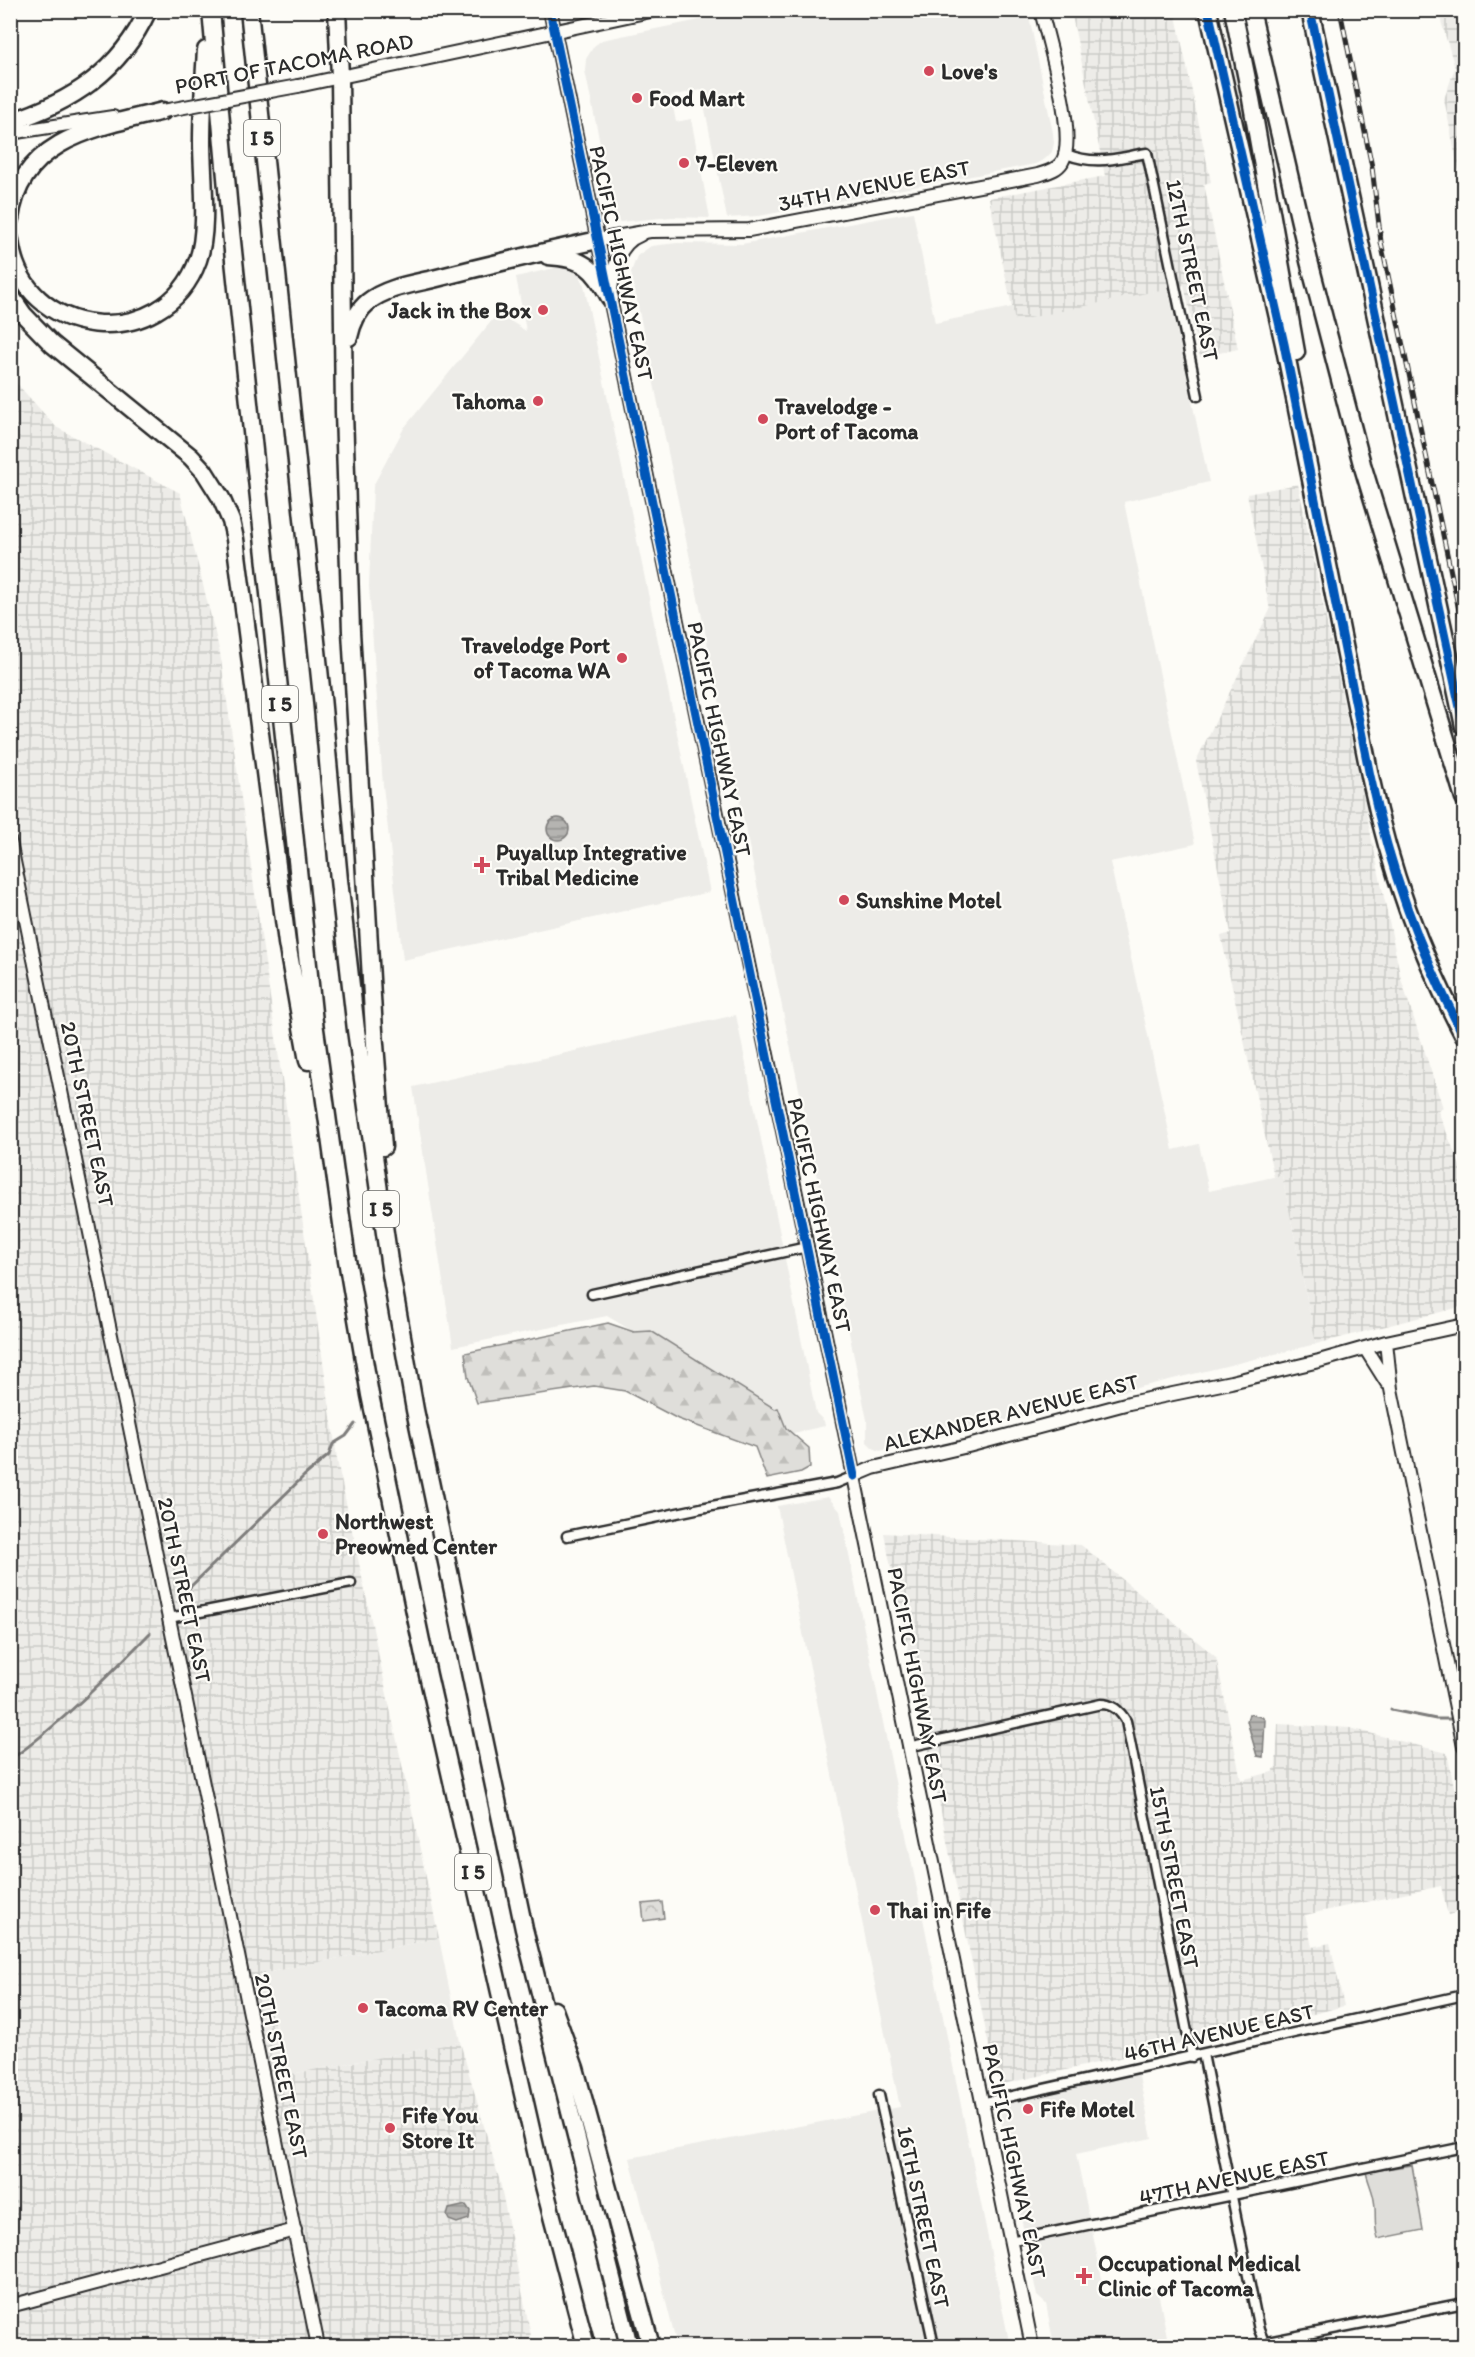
<svg xmlns="http://www.w3.org/2000/svg" width="1475" height="2357" viewBox="0 0 1475 2357" font-family="Itim,sans-serif">
<style>
.built{fill:#edece8}
.industrial{fill:url(#industrial-grid)}
.grass{fill:#dfdeda;stroke:#858482;stroke-width:1.5}
.forest{fill:url(#forest-firs);stroke:#858482;stroke-width:1.5}
.park{fill:url(#park-crowns);stroke:#858482;stroke-width:1.5}
.water{fill:url(#water-rules);stroke:#7e7d7b;stroke-width:1.5}
.lines{fill:none;stroke-linecap:round;stroke-linejoin:round}
.stream{stroke:#7e7d7b;stroke-width:3}
.street-casing{stroke:#2b2b2b;stroke-width:13}
.secondary-casing{stroke:#2b2b2b;stroke-width:16}
.highway-casing{stroke:#2b2b2b;stroke-width:21}
.street{stroke:#fdfcf7;stroke-width:8}
.secondary{stroke:#fdfcf7;stroke-width:12}
.highway{stroke:#fdfcf7;stroke-width:16}
.rail-casing{stroke:#2b2b2b;stroke-width:5}
.rail{stroke:#fdfcf7;stroke-width:3;stroke-dasharray:9;stroke-linecap:butt}
.secondary-bridge-casing{stroke:#2b2b2b;stroke-width:16;stroke-linecap:butt}
.secondary-bridge{stroke:#fdfcf7;stroke-width:12}
.cycleway-casing{stroke:#fdfcf7;stroke-width:13}
.cycleway{stroke:#0057b8;stroke-width:9}
.poi-dot{fill:#d1495b;stroke:#fdfcf7;stroke-width:2}
.labels{text-anchor:middle;stroke-width:4.5;stroke-linejoin:round;paint-order:stroke}
.shield{fill:#fdfcf7;stroke:#6a6a68;stroke-width:1.5}
.shield-label{font-size:21px;font-weight:bold;fill:#2b2b2b}
.street-label{font-size:22px;fill:#2b2b2b;stroke:#fdfcf7}
.poi-label{font-size:22px;font-weight:bold;fill:#2b2b2b;stroke:#fdfcf7;text-anchor:start}
</style>
<defs>
<pattern id="industrial-grid" width="8" height="8" patternUnits="userSpaceOnUse" patternTransform="scale(1.5)"><rect width="8" height="8" fill="#edece8"/><path d="M0 4h8M4 0v8" fill="none" stroke="#cbcbc7"/></pattern>
<pattern id="forest-firs" width="22" height="20" patternUnits="userSpaceOnUse" patternTransform="scale(1.5)"><rect width="22" height="20" fill="#dfdeda"/><path d="M5 1l3.5 6h-7zM16 11l3.5 6h-7z" fill="#c0bfbb"/></pattern>
<pattern id="park-crowns" width="20" height="18" patternUnits="userSpaceOnUse" patternTransform="scale(1.5)"><rect width="20" height="18" fill="#dfdeda"/><path d="M2 6a3 3 0 1 1 6 0M12 15a3 3 0 1 1 6 0" fill="none" stroke="#c0bfbb"/></pattern>
<pattern id="water-rules" width="6" height="5" patternUnits="userSpaceOnUse" patternTransform="scale(1.5)"><rect width="6" height="5" fill="#b5b4b1"/><path d="M0 2.5h6" fill="none" stroke="#939390"/></pattern>
</defs>
<rect width="100%" height="100%" fill="#fdfcf7"/>
<filter id="ink" filterUnits="userSpaceOnUse"><feTurbulence type="fractalNoise" baseFrequency=".0167" numOctaves="2"/><feDisplacementMap in="SourceGraphic" scale="12" xChannelSelector="R" yChannelSelector="G"/><feConvolveMatrix kernelMatrix="1 2 1 2 8 2 1 2 1" color-interpolation-filters="sRGB"/></filter>
<g filter="url(#ink)">
<!-- built -->
<path class="built" d="M743 11H1028L1053 133 1054 143 1052 152 1045 159 1035 164 759 216 727 218 701 90 671 96 676 122 691 119 710 218 671 217 620 222 616 220 585 71 586 59 594 46 602 40Z
M913 212 935 323 1012 307 1015 320 1168 288 1209 482 1124 502 1195 844 1110 862 1173 1150 1199 1144 1209 1191 1282 1175 1316 1344 880 1451 873 1448 867 1442V1420L631 272 637 256 651 246 677 243 742 244Z
M567 265 578 272 584 285 710 892 403 960 383 786 369 586 373 486 404 428 498 313 526 331 516 277Z
M736 1015 816 1413 824 1421 825 1426 784 1435 778 1408 775 1409 651 1331 634 1332 607 1316 453 1347 413 1087Z
M828 1497 840 1511 1010 2346H677L630 2158 900 2107 777 1506Z
M439 1938 460 2042 286 2075 265 1973Z
M1138 2072 1152 2138 1076 2154 1106 2298 1157 2287 1169 2346H1054L1046 2304 1037 2296 1001 2120V2111L1007 2102Z"/>
<!-- industrial -->
<path class="industrial" d="M1071 11H1175L1211 182 1204 184 1238 349 1200 357 1184 285 1015 321 989 198 1105 176Z
M1438 11H1464V197L1444 99 1455 68Z
M10 376 56 427 180 493 220 653 338 1465 439 1938 265 1973 287 2090 286 2075 460 2042 500 2182 533 2346H11Z
M1298 484 1401 979 1443 1108 1438 1111 1464 1176V1306L1316 1344 1282 1175 1274 1177 1221 936 1231 933 1196 761 1270 610 1247 494Z
M884 1533 1081 1545 1216 1657 1241 1780 1272 1772 1276 1767 1278 1724 1350 1728 1447 1753 1464 1836V1911L1448 1915 1441 1886 1305 1915 1312 1947 1330 1943 1344 2006 1302 2017 1003 2084 995 2076Z"/>
<!-- grass -->
<path class="grass" d="M1412 2165 1423 2230 1378 2239C1373 2222 1377 2215 1374 2200 1373 2191 1368 2182 1366 2172Z"/>
<!-- forest -->
<path class="forest" d="M608 1323 634 1332 651 1331 775 1409 778 1408 786 1428 809 1448 810 1467 801 1472 767 1479 755 1447 678 1419 625 1391 594 1386 477 1403 468 1377 465 1353Z"/>
<!-- park -->
<path class="park" d="M662 1902 664 1918 644 1921 642 1904Z"/>
<!-- water -->
<path class="water" d="M547 829a11 11 0 1 1 22 0a11 11 0 1 1-22 0Z
M1249 1714 1262 1717 1265 1720 1263 1757 1257 1756 1247 1721Z
M466 2205 470 2211 469 2219 457 2223 449 2220 447 2216 449 2209Z"/>
<g class="lines">
<!-- stream -->
<path class="stream" d="M184 1593 304 1476 329 1455 333 1444 346 1436 355 1424
M1391 1710 1436 1719H1454
M10 1760C62 1723 106 1678 150 1633"/>
<!-- street casing -->
<g class="street-casing">
<path id="street" d="M1066 154C1097 166 1116 158 1147 153L1198 396
M592 1294 807 1247
M567 1536 701 1508 837 1483 854 1476
M169 1618 351 1583
M908 1747 1101 1704C1113 1704 1120 1711 1126 1721L1192 2057
M1203 2054 1259 2330 1266 2346
M879 2095 934 2346
M981 2103 1464 1995
M1010 2241 1464 2147
M1247 2346 1464 2303"/>
</g>
<!-- secondary casing -->
<g class="secondary-casing">
<path id="secondary" d="M550 10 807 1247 1032 2346
M298 86 655 10
M10 133 113 117
M598 240 650 231 749 230 1038 175C1047 172 1057 170 1062 162 1078 137 1048 42 1041 10
M611 291C613 270 618 243 640 235
M10 842 318 2346
M1386 1342 1391 1389 1464 1747
M1365 1348 1387 1383
M854 1476 873 1468 968 1446 1129 1403 1231 1382 1319 1361 1386 1342 1464 1325
M10 2306 295 2230"/>
</g>
<!-- highway casing -->
<g class="highway-casing">
<path id="highway" d="M211 10 230 222 314 1022 347 1260 370 1395 428 1675 543 2182 586 2346
M249 10 322 697 339 880 356 1030 390 1268 415 1410 524 1929 629 2346
M337 10 340 77 344 412 351 631 374 1031 383 1147
M1208 10 1284 344 1370 776C1390 870 1419 951 1464 1036
M1233 10 1251 99 1296 352
M1251 10 1309 261 1362 464 1464 798
M1310 10 1464 726
M10 122C72 102 120 71 148 10
M10 219C20 139 97 127 163 111
M10 240C21 341 164 355 198 260 209 229 202 176 202 142 202 111 204 81 206 50
M548 256C583 258 594 267 610 298
M10 295 23 314 52 344 191 457 204 471 221 498 231 521 235 539 287 943 308 1061
M349 337C352 323 357 311 368 302 385 288 412 284 433 279 488 265 543 252 598 240
M554 2010 575 2068 651 2346"/>
</g>
<!-- street -->
<use href="#street" class="street"/>
<!-- secondary -->
<use href="#secondary" class="secondary"/>
<!-- highway -->
<use href="#highway" class="highway"/>
<!-- rail casing -->
<g class="rail-casing">
<path id="rail" d="M1340 10 1372 167 1381 242 1464 634"/>
</g>
<!-- rail -->
<use href="#rail" class="rail"/>
<!-- secondary-bridge casing -->
<g class="secondary-bridge-casing">
<path id="secondary-bridge" d="M163 111 298 86"/>
</g>
<!-- secondary-bridge -->
<use href="#secondary-bridge" class="secondary-bridge"/>
<!-- cycleway casing -->
<g class="cycleway-casing">
<path id="cycleway" d="M550 10 854 1476
M1208 10 1284 344 1370 776C1390 870 1419 951 1464 1036
M1310 10 1464 726"/>
</g>
<!-- cycleway -->
<use href="#cycleway" class="cycleway"/>
</g>
</g>
<!-- markers -->
<g class="poi-dot">
<circle cx="929" cy="71" r="6"/>
<circle cx="637" cy="98" r="6"/>
<circle cx="684" cy="163" r="6"/>
<circle cx="543" cy="310" r="6"/>
<circle cx="538" cy="401" r="6"/>
<circle cx="763" cy="419" r="6"/>
<circle cx="622" cy="658" r="6"/>
<path d="M479 856h6v6h6v6h-6v6h-6v-6h-6v-6h6z"/>
<circle cx="844" cy="900" r="6"/>
<circle cx="323" cy="1534" r="6"/>
<circle cx="875" cy="1910" r="6"/>
<circle cx="363" cy="2008" r="6"/>
<circle cx="1028" cy="2109" r="6"/>
<circle cx="390" cy="2128" r="6"/>
<path d="M1081 2267h6v6h6v6h-6v6h-6v-6h-6v-6h6z"/>
</g>
<g class="labels">
<!-- shield labels -->
<g class="shield">
<rect x="244" y="120" width="36" height="36" rx="4.5"/>
<rect x="262" y="686" width="36" height="36" rx="4.5"/>
<rect x="363" y="1191" width="36" height="36" rx="4.5"/>
<rect x="455" y="1854" width="36" height="36" rx="4.5"/>
</g>
<g class="shield-label">
<text x="262" y="145">I 5</text>
<text x="280" y="711">I 5</text>
<text x="381" y="1216">I 5</text>
<text x="473" y="1879">I 5</text>
</g>
<!-- street labels -->
<g class="street-label">
<text transform="translate(294 63) rotate(-11)" y="8">PORT OF TACOMA ROAD</text>
<text transform="translate(874 185) rotate(-11)" y="8">34TH AVENUE EAST</text>
<text transform="translate(622 263) rotate(78)" y="8">PACIFIC HIGHWAY EAST</text>
<text transform="translate(1193 270) rotate(78)" y="8">12TH STREET EAST</text>
<text transform="translate(720 739) rotate(78)" y="8">PACIFIC HIGHWAY EAST</text>
<text transform="translate(88 1114) rotate(78)" y="8">20TH STREET EAST</text>
<text transform="translate(820 1215) rotate(78)" y="8">PACIFIC HIGHWAY EAST</text>
<text transform="translate(1011 1412) rotate(-14)" y="8">ALEXANDER AVENUE EAST</text>
<text transform="translate(185 1590) rotate(78)" y="8">20TH STREET EAST</text>
<text transform="translate(918 1685) rotate(79)" y="8">PACIFIC HIGHWAY EAST</text>
<text transform="translate(1175 1877) rotate(79)" y="8">15TH STREET EAST</text>
<text transform="translate(1219 2032) rotate(-13)" y="8">46TH AVENUE EAST</text>
<text transform="translate(282 2066) rotate(78)" y="8">20TH STREET EAST</text>
<text transform="translate(1015 2161) rotate(78)" y="8">PACIFIC HIGHWAY EAST</text>
<text transform="translate(1234 2177) rotate(-12)" y="8">47TH AVENUE EAST</text>
<text transform="translate(924 2217) rotate(78)" y="8">16TH STREET EAST</text>
</g>
<!-- poi labels -->
<g class="poi-label">
<text x="941" y="79">Love's</text>
<text x="649" y="106">Food Mart</text>
<text x="696" y="171">7-Eleven</text>
<text x="531" y="318" text-anchor="end">Jack in the Box</text>
<text x="526" y="409" text-anchor="end">Tahoma</text>
<text x="775" y="414">Travelodge -<tspan x="775" dy="25">Port of Tacoma</tspan></text>
<text x="610" y="653" text-anchor="end">Travelodge Port<tspan x="610" dy="25">of Tacoma WA</tspan></text>
<text x="496" y="860">Puyallup Integrative<tspan x="496" dy="25">Tribal Medicine</tspan></text>
<text x="856" y="908">Sunshine Motel</text>
<text x="335" y="1529">Northwest<tspan x="335" dy="25">Preowned Center</tspan></text>
<text x="887" y="1918">Thai in Fife</text>
<text x="375" y="2016">Tacoma RV Center</text>
<text x="1040" y="2117">Fife Motel</text>
<text x="402" y="2123">Fife You<tspan x="402" dy="25">Store It</tspan></text>
<text x="1098" y="2271">Occupational Medical<tspan x="1098" dy="25">Clinic of Tacoma</tspan></text>
</g>
</g>
<!-- margin -->
<rect width="1475" height="2357" fill="none" stroke="#fdfcf7" stroke-width="36"/>
<rect x="18" y="18" width="1439" height="2321" fill="none" stroke="#2b2b2b" stroke-width="2" filter="url(#ink)"/>
</svg>
